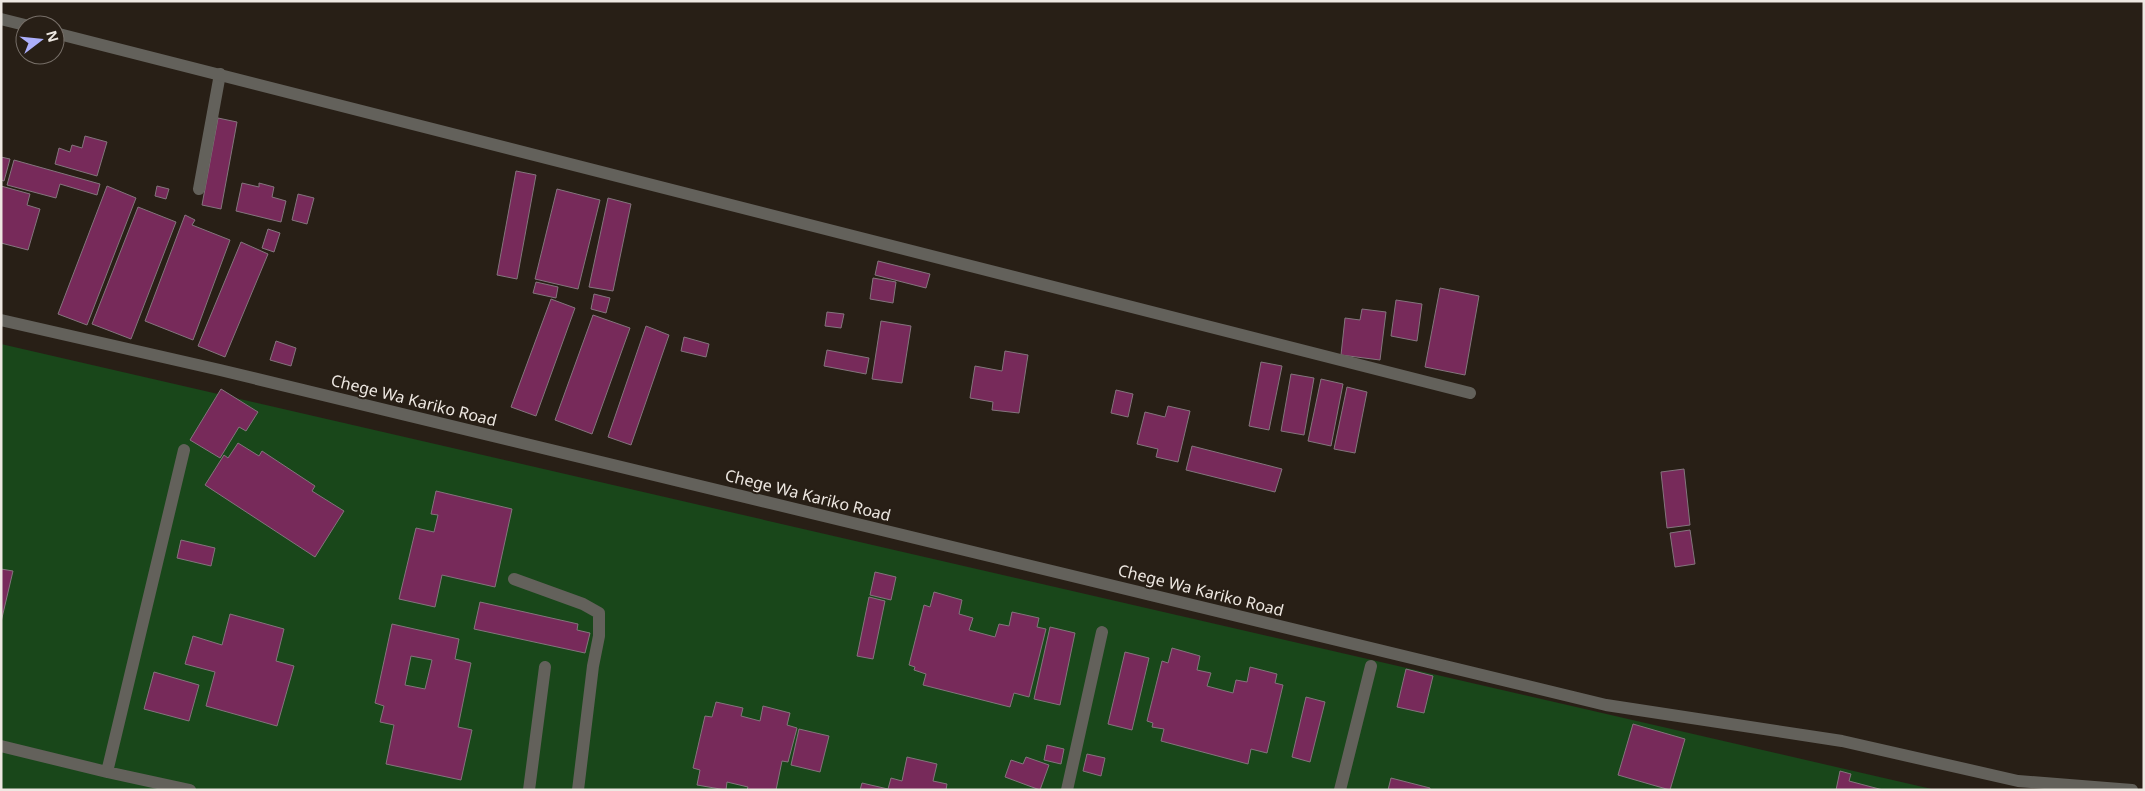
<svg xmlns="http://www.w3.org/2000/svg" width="2145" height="791" viewBox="0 0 2145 791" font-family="'Noto Sans',sans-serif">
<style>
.green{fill:#19471a}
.building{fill:#772a5a;stroke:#84757d;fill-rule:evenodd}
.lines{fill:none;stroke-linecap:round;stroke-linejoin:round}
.service{stroke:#63615b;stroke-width:12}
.minor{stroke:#63615b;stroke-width:12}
.labels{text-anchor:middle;stroke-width:4;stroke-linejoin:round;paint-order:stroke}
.street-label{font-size:16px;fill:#eee8e2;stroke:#281f16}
</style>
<rect width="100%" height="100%" fill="#281f16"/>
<!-- green -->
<path class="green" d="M1 344 1936 790H1Z"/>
<!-- building -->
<path class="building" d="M218 118 237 122 221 209 202 205Z
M85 136 107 142 97 176 55 164 59 148 70 152 72 145 82 148Z
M1 157 10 159 4 181 1 180Z
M14 160 100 184 97 195 60 184 56 198 7 185Z
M516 171 536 175 517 279 497 275Z
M242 183 259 187V183L274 187 272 197 286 201 281 222 236 211Z
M1 186 30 194 27 205 40 209 28 250 1 243Z
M107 186 136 198 87 325 58 314Z
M157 186 169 189 166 199 155 196Z
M557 189 600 200 578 289 535 279Z
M298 194 314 198 307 224 292 220Z
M608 198 631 204 613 291 589 287Z
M138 207 176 222 131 339 92 324Z
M185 215 195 220 192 225 230 240 193 340 145 321Z
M268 229 280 233 274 252 262 248Z
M241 242 268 254 225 357 198 346Z
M878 261 930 274 926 288 875 275Z
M873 278 896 282 893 303 870 299Z
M536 282 558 287 556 298 533 293Z
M1440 288 1479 296 1465 375 1425 367Z
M594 294 610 298 606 313 591 309Z
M551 299 575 308 536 416 511 407Z
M1396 300 1422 304 1417 341 1391 336Z
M1362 309 1386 312 1380 360 1341 355 1345 318 1360 320Z
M827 312 844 314 841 328 825 326Z
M593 315 630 328 592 434 555 420Z
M881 321 911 326 902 383 872 379Z
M646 326 669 335 631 445 608 437Z
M684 337 709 344 706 357 681 351Z
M276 341 296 348 291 366 270 360Z
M827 350 869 358 866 374 824 366Z
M1005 351 1028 355 1019 413 992 410 993 402 970 398 975 366 1002 371Z
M1261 362 1282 366 1269 430 1249 426Z
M1291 374 1314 378 1304 435 1281 431Z
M1321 379 1343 384 1331 446 1308 441Z
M1347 387 1367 392 1355 453 1334 449Z
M221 389 258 412 246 431 239 427 220 458 190 440Z
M1116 390 1133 394 1128 417 1111 413Z
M1168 406 1190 411 1178 462 1156 457 1158 449 1137 444 1145 412 1165 417Z
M238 443 259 456 262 451 315 486 312 491 344 511 315 557 205 485 224 455 228 458Z
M1192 446 1282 469 1275 492 1186 470Z
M1684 469 1690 525 1667 528 1661 472Z
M436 491 512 509 495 587 442 575 435 607 399 599 416 528 434 532 438 515 431 514Z
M1690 530 1695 564 1675 567 1670 533Z
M181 540 215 548 211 566 177 558Z
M1 569 13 571 1 622Z
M875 572 896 577 891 600 870 595Z
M934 592 962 600 959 614 973 618 969 630 995 637 999 624 1009 626 1012 612 1039 618 1037 627 1046 629 1029 697 1014 693 1010 707 923 685 926 674 914 670 915 667 909 665 924 605 930 607Z
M869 597 885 601 873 659 857 656Z
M480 602 578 624 577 630 590 633 585 653 474 629Z
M230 614 284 629 276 661 294 666 277 726 206 706 215 672 185 664 193 636 222 645Z
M392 624 459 639 455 659 471 663 458 727 472 730 461 780 386 764 394 725 380 722 384 706 375 703ZM411 656 432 660 425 689 405 685Z
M1050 627 1075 633 1060 705 1034 699Z
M1172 648 1200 656 1197 670 1211 673 1207 686 1233 693 1236 680 1247 682 1250 667 1277 674 1275 683 1283 685 1267 753 1251 749 1248 764 1161 741 1164 729 1152 727 1153 723 1147 721 1162 661 1168 663Z
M1125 652 1149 658 1132 730 1108 724Z
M1406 669 1433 676 1424 713 1397 707Z
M154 672 199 685 189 721 144 709Z
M1306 697 1325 702 1310 762 1292 757Z
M716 702 743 708 741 716 760 721 763 706 790 713 787 725 797 728 788 762 782 761 776 790H747L748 787 727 782 726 790 697 785 700 770 693 768 705 716 712 717Z
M1633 724 1685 739 1670 790 1618 775Z
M799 729 829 736 820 772 791 765Z
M1047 745 1064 749 1061 764 1044 760Z
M1087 754 1105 758 1101 776 1083 771Z
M907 757 937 764 933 781 947 784 946 790H860L862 783 888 789 891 778 902 781Z
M1026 757 1049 765 1040 790 1005 777 1011 760 1023 764Z
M1840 771 1851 774 1849 781 1883 790H1836Z
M1391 778 1430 788V790H1388Z"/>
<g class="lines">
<!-- service -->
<path class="service" d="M199 189 220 74
M514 579 583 604 599 613V636L593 666 578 790
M529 790 545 667"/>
<!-- minor -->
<path class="minor" d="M1 19 25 25
M55 33 1470 393
M1 320 220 370 1606 705 1842 741 2018 781 2132 790
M1 746 107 772 190 790
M107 772 184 450
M1067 790 1102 632
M1340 790 1371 666"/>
</g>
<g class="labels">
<!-- street labels -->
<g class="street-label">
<text transform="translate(414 400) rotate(14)" y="6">Chege Wa Kariko Road</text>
<text transform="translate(808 495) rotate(14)" y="6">Chege Wa Kariko Road</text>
<text transform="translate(1201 590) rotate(14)" y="6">Chege Wa Kariko Road</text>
</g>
</g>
<!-- border -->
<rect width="2145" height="791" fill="none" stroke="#eee8e2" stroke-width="5"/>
<!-- north arrow -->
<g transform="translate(40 40) rotate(74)"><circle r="24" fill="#281f16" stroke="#776f68"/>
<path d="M0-4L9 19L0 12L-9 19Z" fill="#acaffb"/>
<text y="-8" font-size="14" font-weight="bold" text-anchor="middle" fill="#eee8e2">N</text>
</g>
</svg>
